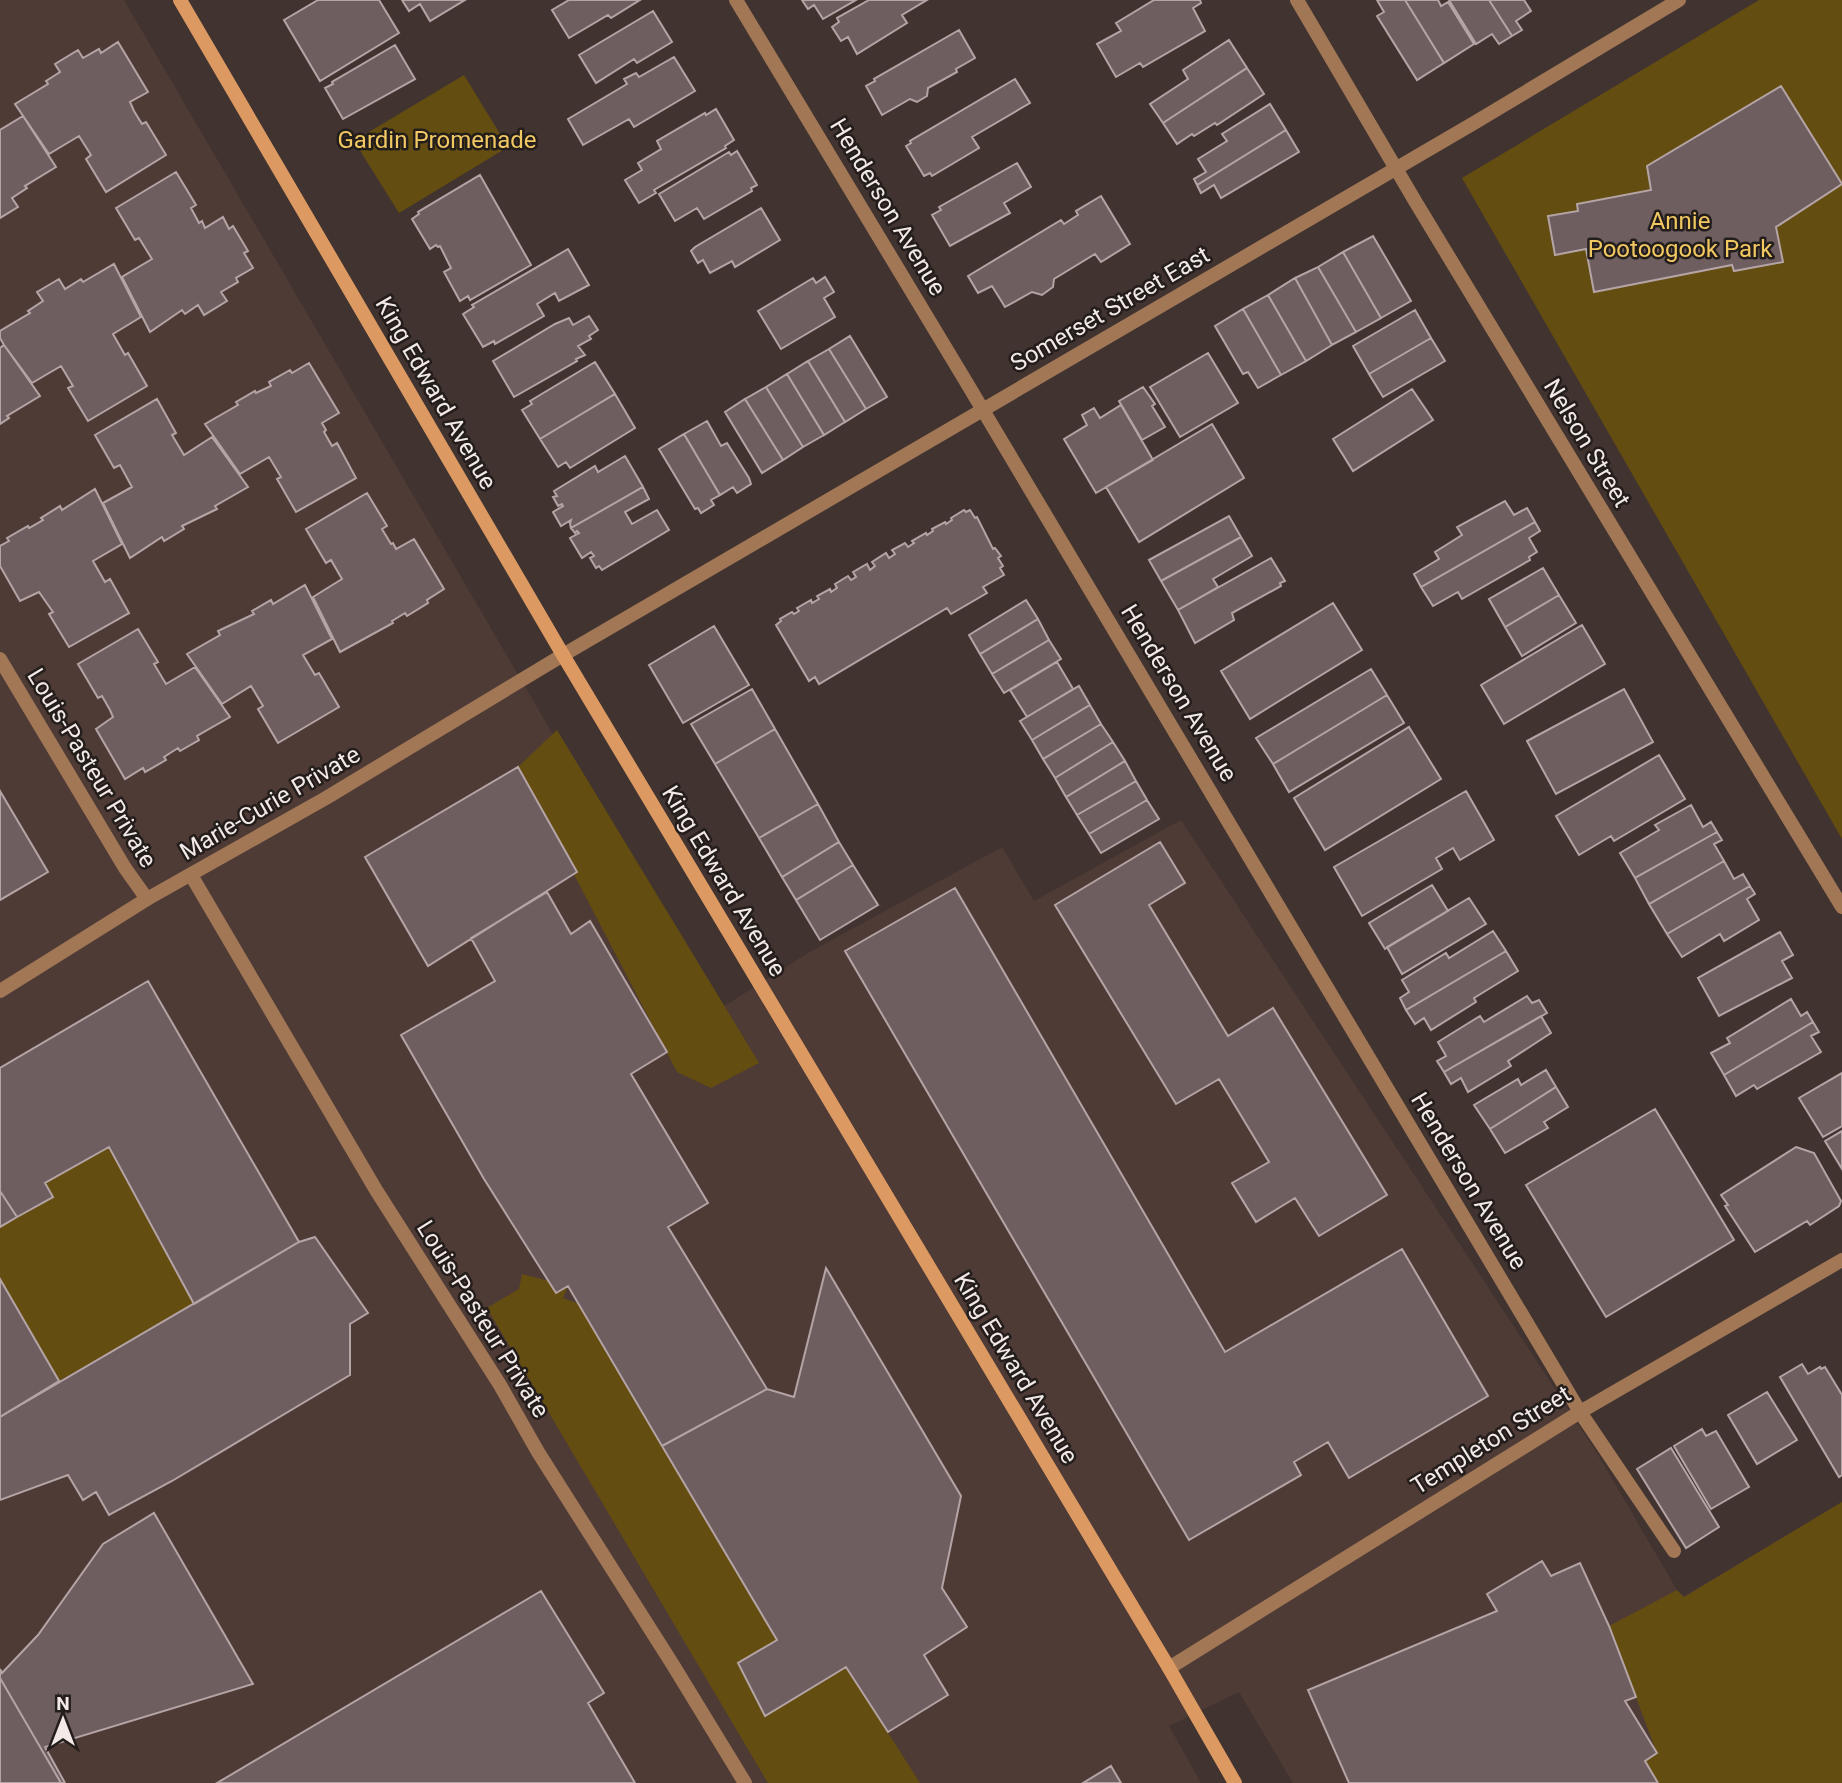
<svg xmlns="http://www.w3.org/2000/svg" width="1842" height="1783" viewBox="0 0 1842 1783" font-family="Roboto,sans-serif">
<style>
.built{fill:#4f3b36}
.green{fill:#644d10}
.building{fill:#6e5e60;stroke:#b5a4a6;stroke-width:2}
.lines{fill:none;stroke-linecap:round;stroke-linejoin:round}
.service{stroke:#a17755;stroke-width:14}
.pedestrian{stroke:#a17755;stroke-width:14}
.minor{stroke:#a17755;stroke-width:14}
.tertiary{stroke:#a17755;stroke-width:14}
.secondary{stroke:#dc9a62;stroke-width:14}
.labels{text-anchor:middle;stroke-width:5;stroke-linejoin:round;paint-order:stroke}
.park-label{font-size:24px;fill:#f2c862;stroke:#231d1b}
.street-label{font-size:24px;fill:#f3eae8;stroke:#231d1b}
</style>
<rect width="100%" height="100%" fill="#413330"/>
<!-- built -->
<path class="built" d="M0 0H124L715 1012 808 953 1002 847 1034 901 1181 820 1597 1453 1677 1590 1683 1597 1842 1502V1783H1293L1239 1692 1169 1726 1201 1783H0Z"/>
<!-- green -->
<path class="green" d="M1759 0H1842V839L1462 178Z
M464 75 508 147 399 213 354 141Z
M557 730 759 1063 711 1088 677 1072 518 767Z
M109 1147 194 1304 59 1381 0 1279V1227L52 1197 45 1183Z
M522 1274 568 1286 563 1298 579 1304 777 1640 738 1663 765 1716 846 1667 920 1783H768L487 1308 519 1289Z
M1842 1502V1783H1658L1645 1761 1657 1753 1609 1626 1677 1590 1684 1597Z"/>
<!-- building -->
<path class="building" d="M318 0H379L399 33 320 81 284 20Z
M402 0H465L430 21 420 4 409 11Z
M569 0H640L611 18 608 15 569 38 552 10Z
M802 0H856L823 19 814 5 808 9Z
M869 0H927L902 15 907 23 857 54 848 37 841 41 832 27 839 22 837 18Z
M1154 0H1200L1201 3 1193 8 1205 31 1143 67 1140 63 1116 77 1097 44 1121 31 1116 23Z
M1377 0H1405L1444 63 1417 80 1377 16 1384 12Z
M1405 0H1438L1441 6 1448 2 1474 44 1444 63Z
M1449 0H1489L1512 36 1499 44 1492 34 1476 44Z
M1489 0H1524L1531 11 1516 21 1522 30 1512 36Z
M653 11 672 42 637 63 634 59 596 83 579 55Z
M959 30 975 58 956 69 957 72 928 88 927 96 917 102 910 99 882 115 866 86 875 81 874 79Z
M1229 40 1247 68 1163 123 1150 104 1188 79 1183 70Z
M118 42 148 92 130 102 134 111 142 124 146 122 166 155 106 192 86 159 91 155 79 136 49 154 15 104 48 84 46 81 60 72 55 64 78 50 83 58 99 49 101 53Z
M395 45 415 79 343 119 325 88 333 84 332 82Z
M674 57 695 91 634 127 629 119 583 145 568 119 627 84 624 79 636 73 639 77Z
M1247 68 1264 94 1217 125 1215 123 1194 136 1192 134 1177 144 1163 123Z
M1015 79 1030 103 972 137 979 148 932 176 930 173 924 176 906 146 911 143 910 141Z
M1781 86 1842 184 1776 227 1783 262 1734 271 1732 265 1594 292 1586 249 1555 255 1548 216 1578 211 1577 204 1651 190 1647 166Z
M1270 104 1286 130 1197 185 1194 179 1206 172 1198 159 1227 141 1222 134Z
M716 109 734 140 725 146 726 148 654 190 656 193 639 203 625 180 642 170 638 163 661 149 657 141 705 113 706 115Z
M23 116 56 167 25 186 27 188 12 198 18 207 0 218V130Z
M1286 130 1299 152 1221 198 1214 185 1201 193 1197 185Z
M737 151 757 185 751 188 752 191 704 219 697 208 675 221 659 194 729 152 731 155Z
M1017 163 1031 187 1004 203 1010 213 950 246 932 215 941 210 939 207Z
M176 172 196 205 191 208 199 223 202 221 205 228 223 217 229 229 233 226 248 251 244 253 253 268 236 278 238 282 221 292 227 301 204 315 198 305 185 314 182 310 150 332 122 277 152 259 139 238 135 240 116 208Z
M480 175 531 265 470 300 468 296 460 301 444 272 451 268 440 246 438 247 436 245 430 249 412 219 419 214 418 212Z
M1101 196 1130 244 1101 262 1095 254 1054 279 1053 287 1042 295 1032 292 1005 307 992 286 978 293 968 276 1061 220 1064 224 1078 215 1076 211Z
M761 208 780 240 735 267 732 261 710 273 703 260 698 263 691 251 695 247Z
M1373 236 1411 301 1381 318 1343 252Z
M568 249 589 285 559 301 555 293 537 304 544 316 495 344 494 341 483 347 463 314 474 307 472 305Z
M1343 252 1381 318 1356 332 1318 267Z
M114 264 141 317 113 334 125 355 128 353 147 386 88 421 68 388 73 386 61 366 32 383 4 345 0 338V331L30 313 28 311 43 301 37 292 59 279 65 289 81 279 83 282Z
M1318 267 1356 332 1332 345 1295 278Z
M825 277 834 292 824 298 835 317 781 349 758 311 813 278 816 283Z
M1295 278 1332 345 1306 361 1268 295Z
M1268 295 1306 361 1281 375 1243 309Z
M1243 309 1281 375 1258 388 1248 372 1243 374 1215 326Z
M1415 310 1431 338 1369 374 1353 346Z
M589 316 598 330 589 336 591 339 578 346 585 355 576 359 577 361 514 397 493 361 555 324 569 318 573 325Z
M850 336 887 397 866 409 829 349Z
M1431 338 1445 361 1383 397 1369 374Z
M4 345 40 396 7 416 9 418 0 424V348Z
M829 349 866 409 845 422 808 361Z
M1208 353 1238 403 1180 437 1150 387Z
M808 361 845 422 824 435 787 374Z
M595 362 615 394 540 439 522 410 532 404 530 401Z
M309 363 339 413 322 423 326 430 324 432 332 446 337 443 356 478 296 512 277 479 281 477 269 457 240 474 205 424 238 405 236 402 255 391 256 393 271 386 269 382 290 370 292 373Z
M787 374 824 435 803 447 766 387Z
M766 387 803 447 783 460 745 399Z
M1143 387 1155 404 1152 406 1165 427 1142 440 1119 401Z
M1412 389 1433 420 1353 471 1333 439Z
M615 394 635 428 570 468 566 462 558 467 540 439Z
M157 399 176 433 172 435 184 455 212 437 248 487 215 506 217 509 182 526 184 529 164 541 162 537 130 558 103 503 132 487 120 465 114 468 95 435Z
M745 399 783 460 762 473 725 412Z
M1121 405 1153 460 1096 493 1064 439 1087 425 1082 415 1094 408 1100 418Z
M707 421 721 446 727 443 749 478 751 484 737 493 733 487 720 495 684 434Z
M1212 424 1244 478 1139 542 1106 487Z
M684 434 720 495 711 500 714 505 701 513 698 508 695 509 659 449Z
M625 456 643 487 571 528 570 524 571 520 561 526 553 512 563 506 562 504 558 506 553 497 557 496 554 491 595 466 598 472Z
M643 487 649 499 625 512 632 524 657 510 669 530 602 570 599 566 596 568 590 558 594 556 591 552 582 558 570 538 579 533 577 531 575 533 571 528Z
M95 489 122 544 93 561 105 582 110 579 129 613 69 647 49 614 53 612 39 592 20 601 0 566V546L9 541 7 538 28 526 29 528 43 520 41 518 60 506 62 510Z
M367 493 387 526 382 529 391 544 393 543 396 549 414 539 444 589 427 600 428 603 407 616 405 613 392 621 393 623 340 652 313 597 342 579 331 560 326 563 306 529Z
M1505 501 1514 515 1527 508 1535 522 1421 587 1414 574 1439 559 1435 552 1462 535 1457 527Z
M964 510 966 512 970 510 975 518 977 517 993 549 995 548 1001 556 998 558 1003 566 1000 568 1004 575 983 587 987 593 951 614 947 608 819 684 815 677 809 681 776 625 781 621 780 619 792 612 794 614 799 611 797 608 811 600 812 603 819 599 817 596 830 589 831 592 837 588 835 584 848 576 851 580 856 577 853 572 867 564 870 570 875 566 872 562 886 553 889 558 895 554 892 550 905 543 908 547 914 543 912 541 926 533 927 535 933 531 932 529 945 522 946 524 952 520 951 518Z
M1229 516 1241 537 1161 581 1149 560Z
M1535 522 1540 531 1529 538 1537 552 1529 557 1530 560 1462 599 1458 592 1433 606 1421 587Z
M1241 537 1252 556 1213 579 1218 587 1178 610 1161 581Z
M1271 558 1285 581 1280 583 1281 586 1232 613 1234 620 1195 643 1178 610Z
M1543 568 1559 595 1505 627 1489 599Z
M305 585 332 639 303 655 315 675 319 673 339 707 278 743 258 709 263 706 251 686 222 704 187 654 220 635 218 631 254 614 252 611 271 600 273 604Z
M1559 595 1576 623 1522 656 1505 627Z
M1026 600 1038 619 980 654 969 635Z
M1333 603 1362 650 1250 719 1221 671Z
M1038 619 1049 640 992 674 980 654Z
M1582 625 1605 664 1504 724 1481 685Z
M714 626 749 685 683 723 649 665Z
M138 629 158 662 154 664 166 684 195 667 230 717 197 736 199 740 180 751 178 748 164 757 166 760 145 772 143 768 125 779 96 729 113 717 110 710 102 696 98 698 78 664Z
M1049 640 1061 659 1004 693 992 674Z
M1057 662 1073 689 1027 717 1010 690Z
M1371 669 1387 695 1273 764 1256 738Z
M1079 686 1090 705 1032 740 1020 721Z
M752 689 775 729 715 764 691 724Z
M1624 689 1653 742 1556 794 1527 741Z
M1387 695 1404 723 1289 792 1273 764Z
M1090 705 1101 724 1043 759 1032 740Z
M1101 724 1113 742 1055 778 1043 759Z
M1409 727 1441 779 1325 850 1294 798Z
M775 729 818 804 759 838 715 764Z
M1113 742 1125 761 1066 797 1055 778Z
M1659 755 1685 799 1614 841 1611 836 1579 855 1556 816Z
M1125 761 1136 781 1077 815 1066 797Z
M518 767 577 872 428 966 365 857Z
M1136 781 1147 800 1089 834 1077 815Z
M0 791 48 872 0 900Z
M1466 791 1494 840 1460 860 1453 848 1436 858 1442 869 1362 916 1334 867Z
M1147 800 1159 819 1101 853 1089 834Z
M818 804 839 842 782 877 759 838Z
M1691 805 1703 827 1711 822 1717 832 1635 878 1620 853 1659 830 1655 825Z
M1717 832 1722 840 1714 844 1724 861 1649 904 1635 878Z
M839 842 853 865 796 900 782 877Z
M1160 842 1185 883 1149 905 1228 1036 1273 1008 1387 1195 1319 1236 1295 1198 1256 1222 1232 1183 1269 1162 1219 1079 1176 1104 1055 905Z
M1724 861 1734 879 1743 874 1750 886 1667 934 1649 904Z
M853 865 878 905 820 940 796 900Z
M1432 885 1448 911 1385 949 1369 923Z
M1750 886 1755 894 1747 899 1759 920 1724 941 1720 934 1682 957 1667 934Z
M955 888 1225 1352 1402 1249 1488 1396 1349 1478 1328 1442 1294 1462 1301 1475 1189 1540 845 951Z
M547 892 571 934 590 921 667 1052 631 1074 708 1203 668 1227 767 1389 662 1446 568 1286 556 1293 484 1179 401 1035 495 981 471 938Z
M1469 898 1486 924 1402 974 1387 947Z
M1493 931 1506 951 1406 1010 1400 998 1409 992 1402 980 1446 953 1449 958Z
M1780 932 1793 955 1782 961 1792 978 1719 1016 1698 978Z
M1506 951 1518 971 1474 998 1476 1002 1431 1030 1424 1018 1415 1024 1406 1010Z
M148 981 299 1242 194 1304 109 1147 45 1183 53 1197 17 1217 0 1191V1068Z
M1527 996 1532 1003 1539 1000 1547 1013 1444 1072 1437 1061 1446 1056 1438 1042 1480 1016 1484 1022Z
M1791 999 1801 1016 1807 1012 1813 1022 1724 1075 1711 1053 1730 1043 1727 1038Z
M1541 1016 1551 1033 1508 1061 1511 1066 1468 1092 1461 1078 1451 1084 1444 1072Z
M1813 1022 1819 1032 1811 1036 1821 1052 1757 1089 1754 1085 1736 1096 1724 1075Z
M1546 1070 1556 1087 1490 1129 1474 1105 1518 1079 1521 1085Z
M1842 1073V1126L1823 1137 1799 1098Z
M1556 1087 1568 1107 1544 1122 1548 1128 1505 1153 1490 1129Z
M1655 1109 1734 1240 1606 1317 1526 1185Z
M1842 1131V1169L1825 1141Z
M1796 1147 1814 1153 1841 1201 1839 1206 1810 1225 1807 1221 1755 1252 1725 1206 1728 1205 1721 1195Z
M0 1191 17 1217 0 1227Z
M315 1237 368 1313 350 1324V1375L172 1481 109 1515 96 1492 83 1500 68 1475 0 1500V1417L299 1242Z
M826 1268 961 1496 942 1588 967 1627 924 1655 948 1695 888 1732 846 1667 765 1716 738 1663 777 1640 662 1446 767 1389 794 1397Z
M0 1279 59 1381 0 1417Z
M1802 1364 1808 1374 1820 1367 1821 1369 1825 1367 1842 1395V1475L1839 1477 1780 1377Z
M1767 1392 1797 1440 1757 1464 1728 1415Z
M1702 1429 1706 1436 1716 1431 1749 1487 1711 1509 1674 1446Z
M1671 1448 1719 1527 1686 1548 1637 1469Z
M154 1513 253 1684 45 1747 65 1783H0V1669L2 1673 38 1635 103 1544Z
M1542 1561 1551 1576 1580 1563 1609 1626 1636 1697 1625 1701 1657 1753 1645 1761 1658 1783H1349L1308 1690 1497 1611 1487 1594Z
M541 1591 604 1693 588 1703 635 1783H217Z
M0 1678 61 1783H0Z
M1111 1766 1121 1783H1083Z"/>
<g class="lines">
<!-- service -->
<path class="service" d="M1580 1412 1674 1551"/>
<!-- pedestrian -->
<path class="pedestrian" d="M0 991 147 899"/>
<!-- minor -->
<path class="minor" d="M736 0 965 380 1580 1412
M1297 0 1415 201 1842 907
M0 659 125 868 147 899 326 798 563 655
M191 875 376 1190 500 1385 538 1452 673 1665 745 1783
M1169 1668 1580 1412 1842 1260"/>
<!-- tertiary -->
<path class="tertiary" d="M563 655 1474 123 1679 0"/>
<!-- secondary -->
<path class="secondary" d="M180 0 563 655 1169 1668 1235 1783"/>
</g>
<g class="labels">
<!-- park labels -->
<g class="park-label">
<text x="437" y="148">Gardin Promenade</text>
<text x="1680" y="229">Annie<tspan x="1680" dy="28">Pootoogook Park</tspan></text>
</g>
<!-- street labels -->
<g class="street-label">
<text transform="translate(888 207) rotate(59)" y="8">Henderson Avenue</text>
<text transform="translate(1110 309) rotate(-30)" y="8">Somerset Street East</text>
<text transform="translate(436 393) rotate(60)" y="8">King Edward Avenue</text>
<text transform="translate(1587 443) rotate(59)" y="8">Nelson Street</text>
<text transform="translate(1179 693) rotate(59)" y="8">Henderson Avenue</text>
<text transform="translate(92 768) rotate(59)" y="8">Louis-Pasteur Private</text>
<text transform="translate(270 803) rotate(-30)" y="8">Marie-Curie Private</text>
<text transform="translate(724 881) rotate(59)" y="8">King Edward Avenue</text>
<text transform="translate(1469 1181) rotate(59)" y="8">Henderson Avenue</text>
<text transform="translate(483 1319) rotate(58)" y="8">Louis-Pasteur Private</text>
<text transform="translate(1016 1368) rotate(59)" y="8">King Edward Avenue</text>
<text transform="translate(1491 1440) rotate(-32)" y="8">Templeton Street</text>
</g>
</g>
<!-- north arrow -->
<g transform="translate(63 1720)" stroke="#231d1b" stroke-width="5" paint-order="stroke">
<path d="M0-5L12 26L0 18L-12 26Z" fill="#f3eae8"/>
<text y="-10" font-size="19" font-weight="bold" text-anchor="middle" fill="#f3eae8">N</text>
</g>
</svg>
